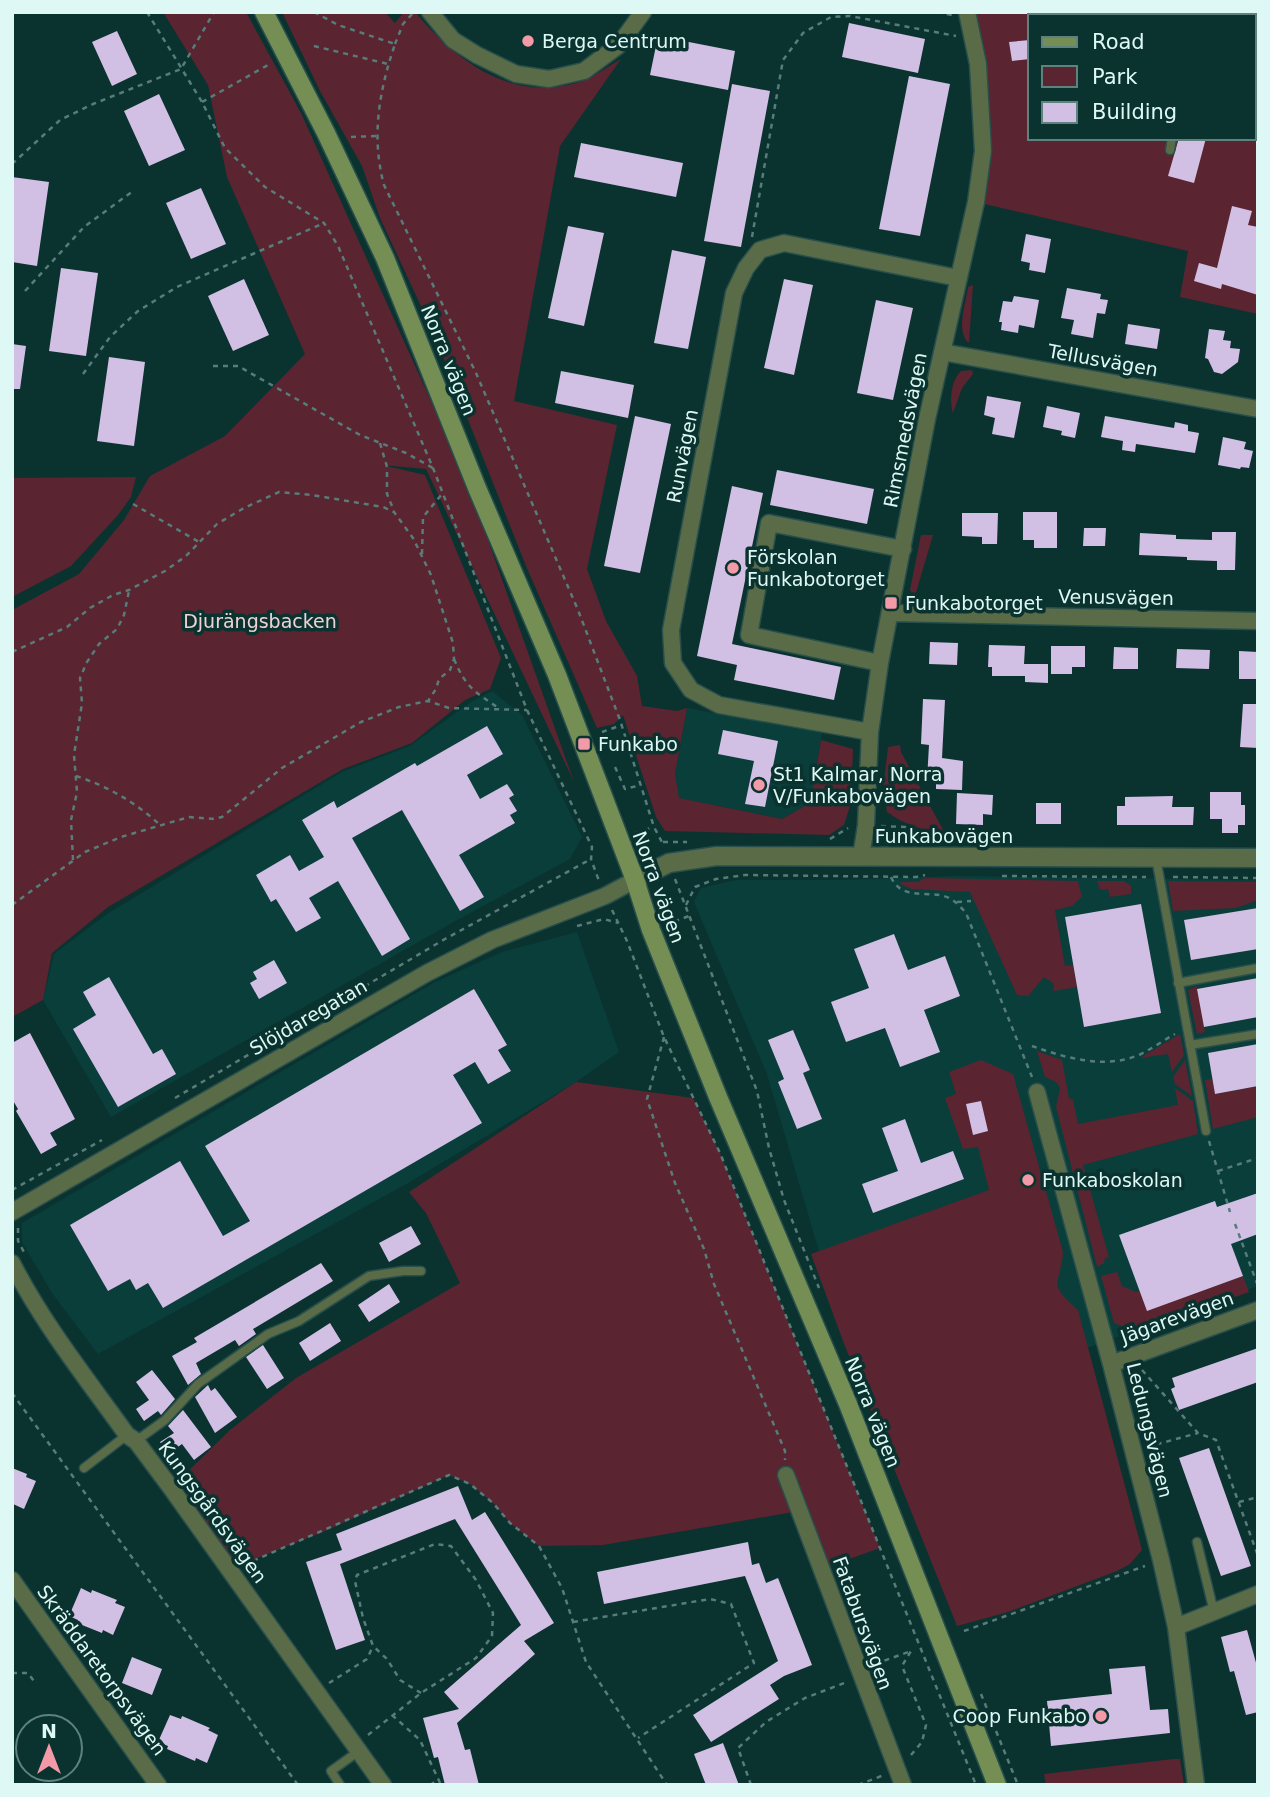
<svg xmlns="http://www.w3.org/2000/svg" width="1270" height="1797" viewBox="0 0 1270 1797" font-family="'DejaVu Sans',sans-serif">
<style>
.built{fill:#0a3e3b}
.green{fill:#5a2430;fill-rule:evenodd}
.building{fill:#d2bfe4}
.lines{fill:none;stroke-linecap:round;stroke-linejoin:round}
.service-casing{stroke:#284f4c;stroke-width:11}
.minor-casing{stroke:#284f4c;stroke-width:19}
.tertiary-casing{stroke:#284f4c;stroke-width:21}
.secondary-casing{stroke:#284f4c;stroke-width:21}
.path{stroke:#587c79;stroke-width:2.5;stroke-dasharray:5 5;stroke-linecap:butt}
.service{stroke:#5a6b47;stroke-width:8}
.minor{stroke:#5a6b47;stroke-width:16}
.tertiary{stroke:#5a6b47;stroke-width:18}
.secondary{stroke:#748e54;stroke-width:18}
.poi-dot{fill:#f39aa9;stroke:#0a3330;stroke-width:2.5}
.labels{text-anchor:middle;stroke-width:7;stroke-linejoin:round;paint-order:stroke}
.poi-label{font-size:19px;fill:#def8f5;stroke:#0a3330;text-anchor:start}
.street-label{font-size:19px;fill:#def8f5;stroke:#0a3330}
.park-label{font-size:19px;fill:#eed2d5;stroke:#0a3330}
</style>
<rect width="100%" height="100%" fill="#0a3330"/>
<!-- built -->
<path class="built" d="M492 691 522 715 582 837 570 859 450 924 111 1117 43 1000 54 954 107 914 342 772 410 746 471 702Z
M687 708 822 733 810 803 782 819 678 798 675 774Z
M955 876 1258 880V1286L1073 1353 838 1316 767 1074 694 902 701 888 736 880H840Z
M577 932 619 1052 576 1082 408 1183 98 1354 52 1293 22 1242V1223L435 982 502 952Z"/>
<!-- green -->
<path class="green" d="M163 12H246L301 113 467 481 574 782 426 469 382 465 425 475 501 658 490 689 465 700 412 743 343 769 108 907 52 953 43 1000 12 1017V610L79 574 124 520 150 476 225 436 305 354 227 177 208 85Z
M282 12H385L395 23 404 12H415C454 58 504 98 568 85 587 82 604 69 621 59L560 146 514 401 617 425 587 569 606 621 637 676 642 706 677 711 687 708 675 774 679 798 782 819 810 803 821 740 853 749 851 803 844 825 829 835 665 831 656 817 623 715 614 724 597 728 526 566 434 334 380 218 362 166 320 91Z
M967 12H1258V314L1180 297 1188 251 976 202 983 151ZM1030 16H1254V138H1030Z
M973 285 969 343C955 332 966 303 968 287Z
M972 370 973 374 962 388 953 413C949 400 951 381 961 371Z
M136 477 131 497 118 515 71 566 12 597V478Z
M921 535H933L915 596 910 590Z
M900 745 901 752 948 839 901 821 887 812 883 790 888 747Z
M925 878 1078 881 1082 897 1072 906 1055 910 1065 966 1073 965 1077 987 1054 991 1053 983 1044 977 1028 996 1017 995 970 892 912 889 900 884 902 882H918Z
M1097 881H1124L1131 886V894L1110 897 1108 889 1100 890Z
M1168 881 1258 882V900L1236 908 1173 911Z
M1197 986 1205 1032 1197 1034 1188 990Z
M1180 1034 1184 1055 1172 1072 1168 1054 1140 1058Z
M1037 1051 1062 1060 1069 1098 1073 1100 1078 1124 1178 1105 1175 1088 1193 1101 1198 1134 1083 1165 1109 1257 1105 1258 1104 1263 1097 1267 1056 1107 1060 1088 1056 1082 1045 1077Z
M981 1060 1013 1074 1063 1252C1060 1288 1046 1281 1078 1310L1142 1550 1130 1564 1117 1571 1008 1612 957 1626 843 1341 811 1254 989 1190 978 1147 963 1149 945 1098 956 1094 949 1072Z
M1185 1060 1192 1096 1175 1084 1173 1077Z
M1212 1079 1216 1094 1258 1086V1117L1213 1129 1205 1080Z
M576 1082 693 1098 720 1153 880 1548 821 1569 799 1511 603 1545 539 1546 510 1523 493 1503 470 1484 449 1475 323 1532 255 1559 230 1572 171 1488 230 1430 296 1378 460 1283 426 1213 409 1192Z
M1117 1272 1122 1286 1136 1292 1140 1291 1147 1310 1243 1276 1249 1292 1145 1330 1134 1331 1114 1323 1101 1276Z
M1173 1759H1180L1184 1785H1046L1044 1774Z"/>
<!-- building -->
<path class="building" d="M849 23 925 39 918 73 842 57Z
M117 31 137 74 112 86 92 42Z
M658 36 735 51 728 90 650 75Z
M1030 40V59L1012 61 1009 42Z
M909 76 950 84 920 236 879 229Z
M732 84 770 91 741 247 704 241Z
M159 94 185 150 149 166 124 111Z
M1179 138H1206L1194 183 1168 176Z
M581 143 683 163 676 197 574 177Z
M12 177 49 182 37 266 12 262Z
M201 188 226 244 191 259 166 203Z
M1232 206 1252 211 1248 225 1258 227V295L1222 284 1221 289 1194 281 1199 263 1217 268Z
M568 226 604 233 584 326 548 318Z
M1026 234 1051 239 1045 273 1029 270 1030 263 1021 261Z
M672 250 706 257 688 349 654 343Z
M61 268 98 273 86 356 49 351Z
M244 279 269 335 233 351 208 296Z
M784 279 813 285 794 375 764 368Z
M1067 288 1101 294 1100 299 1108 300 1105 314 1097 313 1093 338 1071 334 1074 320 1061 318Z
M1014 296 1039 300 1034 328 1019 325 1018 333 1001 330 1002 322H999L1003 301 1012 302Z
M876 300 913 308 893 400 857 393Z
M1128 324 1160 329 1157 349 1125 344Z
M1209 329 1225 331 1223 340 1231 341 1230 348 1240 349 1238 362 1222 374 1214 372 1208 359 1205 358Z
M12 344 26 346 20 389H12Z
M109 357 145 362 134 446 97 441Z
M561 371 634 385 628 418 555 403Z
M987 396 1021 402 1014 438 992 434 995 418 984 415Z
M1047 406 1080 413 1075 438 1061 435 1062 431 1043 427Z
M635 416 671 424 640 573 604 566Z
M1105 416 1174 428 1175 422 1188 425V431L1199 433 1195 453 1136 444 1135 452 1122 450 1123 441 1101 437Z
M1223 437 1246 442 1244 449 1253 451 1249 468 1241 467 1240 469 1218 465Z
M777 470 874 489 867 524 770 505Z
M732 486 763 493 732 644 841 667 834 700 734 680 737 665 697 656Z
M1023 512H1057V548H1034V540H1023Z
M962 513H998L997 544H982V537L962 536Z
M1084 528H1106L1105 546H1083Z
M1212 532H1236L1235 570H1217V561L1187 560V557L1139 555 1140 533 1176 535V539L1212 540Z
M930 642 958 643 957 665 929 664Z
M989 645 1025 646 1024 664H1048V683L1025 682V676H992V667H988Z
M1051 646H1085V667H1072V674H1051Z
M1114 647 1138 648V669H1113Z
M1177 649 1210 650 1209 669 1176 668Z
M1239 651 1258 652V679H1239Z
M923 699 945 700 942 758 963 761 962 790 936 789V780H927L929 745 921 744Z
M1243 704H1258V748L1240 747Z
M487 726 503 754 467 775 480 799 507 784 514 795 509 798 517 811 510 815 515 823 459 855 484 897 460 911 402 810 352 838 410 939 382 956 338 881 309 898 321 918 296 932 276 899 271 902 256 875 290 855 299 871 324 857 302 820 334 801 337 808 415 763 417 766Z
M723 730 778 741 765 807 745 804 754 761 718 754Z
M1210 792H1241V805H1245V825H1238V833H1222V819H1210Z
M957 793 993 795 992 815 983 814V825L956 824Z
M1173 796 1172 807H1194L1193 825H1117V806H1125V797Z
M1036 803H1061V824H1036Z
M1141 904 1161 1013 1084 1027 1065 917Z
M1258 908V949L1191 960 1184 920Z
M894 934 908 970 945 956 960 996 924 1010 940 1052 900 1067 885 1028 846 1042 831 1002 869 988 854 949Z
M274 960 287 983 259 999 250 983 257 979 253 972Z
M109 977 153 1054 162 1049 176 1074 118 1107 73 1029 96 1015 83 992Z
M1258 978V1017L1204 1027 1197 989Z
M474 989 507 1045 498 1050 511 1071 488 1084 475 1062 453 1075 482 1123 163 1308 148 1283 136 1290 130 1279 108 1291 70 1225 180 1161 223 1236 250 1221 205 1146Z
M793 1030 810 1070 803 1073 822 1119 797 1129 778 1082 784 1079 768 1040Z
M30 1033 75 1119 50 1133 57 1145 41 1154 16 1111 18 1109 12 1099V1043Z
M1258 1044V1086L1215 1094 1208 1053Z
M981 1101 988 1131 973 1135 966 1104Z
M905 1119 921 1163 953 1151 964 1179 873 1213 862 1184 898 1171 882 1128Z
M1258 1193V1234L1231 1244 1243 1276 1147 1311 1119 1235 1215 1201 1217 1207Z
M411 1226 421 1244 389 1262 379 1243Z
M321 1263 333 1281 253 1329 256 1334 239 1346 235 1340 196 1363 201 1374 188 1385 172 1356 197 1342 194 1338Z
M389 1284 400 1302 369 1322 358 1305Z
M330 1323 341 1341 310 1361 299 1343Z
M263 1345 284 1378 267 1389 246 1357Z
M1258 1348V1382L1179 1410 1171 1389 1175 1387 1172 1378Z
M152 1370 175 1399 161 1415 158 1411 144 1421 136 1409 149 1400 136 1382Z
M208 1385 211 1391 215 1388 237 1417 215 1433 195 1397Z
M183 1410 211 1447 194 1460 182 1444 168 1454 160 1442 174 1433 168 1426Z
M1209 1448 1251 1566 1221 1576 1179 1458Z
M12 1468 27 1474 26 1477 36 1481 24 1509 13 1504 12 1507Z
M458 1486 472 1520 485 1512 554 1623 524 1641 535 1654 457 1723 465 1750 470 1749 479 1785H445L438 1757 434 1758 423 1718 459 1709 444 1692 521 1625 455 1519 340 1564 365 1640 336 1650 306 1562 342 1550 336 1534Z
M748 1542 752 1565 759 1563 766 1583 778 1578 812 1665 784 1676 770 1685 779 1699 711 1742 693 1715 778 1661 745 1576 604 1604 597 1572Z
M81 1588 91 1593 92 1590 117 1600 115 1603 125 1607 113 1635 103 1630 102 1633 77 1623 78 1620 69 1616Z
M1247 1630 1258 1670V1712L1246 1715 1234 1671 1230 1672 1221 1637Z
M132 1657 162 1669 152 1695 122 1683Z
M1145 1666 1150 1710 1168 1709 1170 1733 1051 1746 1047 1701 1112 1694 1109 1669Z
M170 1715 181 1719 182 1716 210 1728 208 1730 218 1735 207 1763 196 1758 195 1761 167 1749 168 1746 158 1742Z
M723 1743 739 1785H706L694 1754Z"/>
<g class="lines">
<!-- service casing -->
<g class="service-casing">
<path id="service" d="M1254 58H1258
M1170 150 1172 138
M1156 858 1206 1131
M1178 983 1258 968
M1190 1045 1258 1034
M136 1441 165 1420 198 1384 268 1334 299 1321 369 1276 403 1271H421
M84 1468 127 1435
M1197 1542 1214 1612
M340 1785 331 1771 359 1751"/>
</g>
<!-- minor casing -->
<g class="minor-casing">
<path id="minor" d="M430 12 453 40 477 55 516 74 549 79 584 71 619 45 643 12
M942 352 1258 409
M890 613 1258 621
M880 663 749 635 769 523 903 549
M870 732 719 705 691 690 673 663 671 630 734 293 746 268 760 250 784 243 958 278
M861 857 866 825 870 732 880 663 927 419 976 202 983 151 978 64 967 12
M1037 1092 1111 1364 1161 1560 1176 1627 1196 1785
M12 1212 427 973 492 940 605 896 635 880
M12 1263C43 1324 87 1379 127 1435L136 1441 171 1488 383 1785
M1111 1364 1258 1310
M786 1475 903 1785
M12 1580 158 1785
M1176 1627 1258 1594"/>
</g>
<!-- tertiary casing -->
<g class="tertiary-casing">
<path id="tertiary" d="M635 880 669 863 717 856 1258 858"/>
</g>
<!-- secondary casing -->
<g class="secondary-casing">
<path id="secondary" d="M264 12 326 133 385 258 477 488 557 675 635 880 651 930 718 1097 848 1404 997 1785"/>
</g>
<!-- path -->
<path class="path" d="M147 12 202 102 225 148 265 187 324 223 338 246 433 468 527 710 592 847 591 859 599 881
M314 12 338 25 395 44C379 91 371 137 384 185L476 373 578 610 620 720 654 827 664 846
M937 12 952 15
M395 44 403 24 414 12
M314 46 388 64
M202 102 268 65
M351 137 377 136
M12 164 60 120 93 104 181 69 214 12
M752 237 783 60 803 33 831 17 850 16 956 36
M25 291 84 227 133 191
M213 366H238L360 435 406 453 433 468
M83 374 110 337 138 311 177 287 324 223
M380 443 387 467V494L394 511
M133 504 199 542
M422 554 423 517 442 494
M12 652 67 627 90 608 113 595 129 590 165 571 186 556 217 524 244 508 279 492 312 495 383 507 394 512 413 538 431 575 453 643 454 659 450 670 439 679 436 689 428 701
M454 659C466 688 475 692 500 709
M602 732 622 725
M609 751 628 744
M615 767 625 789 641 785
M76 776C107 786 135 802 159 824
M881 826 905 827 931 839
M635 833 654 827
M830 839 848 828
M663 842H687
M73 860 71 820 77 792 74 755 82 703 80 678 87 662 99 644 117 629 124 615 129 591
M1002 876 1146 877
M891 877C901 900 925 891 944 896 954 899 960 906 966 913L1032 1077
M1173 877 1258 878
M675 879 757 1091 769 1148 784 1200 819 1288
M957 902 971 901
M12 905 85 852 121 837 189 817 214 819 222 817 282 768 361 722 399 707 428 701 449 708 527 710
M686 905 695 887 716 879 745 875 916 877 925 875
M612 910 627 941 664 1037 720 1153 976 1785
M665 925 689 916
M577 926 604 919 618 923
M664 1037 647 1099 675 1183 704 1249 714 1284 785 1451V1460
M1032 1046C1066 1058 1106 1070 1141 1054 1153 1048 1164 1040 1175 1034
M175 1098 445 939 591 859
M1209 1141 1230 1212
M1218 1171 1258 1158
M12 1190 102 1140
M1235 1224 1258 1286
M18 1228V1241L24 1252
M1142 1370 1198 1433 1216 1440 1258 1556
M12 1393 298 1785
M1147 1447 1198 1433
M1239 1502 1258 1497
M244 1565 449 1475 470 1484 493 1503 510 1523 539 1546 562 1588 586 1662 667 1785
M573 1622 710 1599 731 1604 754 1663 638 1738
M964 1631 1145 1566
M875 1664 911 1651
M12 1673H28L36 1684
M329 1683 367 1659 373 1646
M981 1694 1018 1785
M392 1715 420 1740 441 1785
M368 1735 421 1693 476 1658 492 1636 493 1613 476 1580 451 1546 435 1544 357 1575 355 1581 363 1618 373 1646 387 1659 400 1680 421 1693
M911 1755 922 1742 926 1725 902 1666 911 1651
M430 1785 438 1780
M751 1785 738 1748 766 1722 805 1698 847 1682
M858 1785 884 1775"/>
<!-- service -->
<use href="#service" class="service"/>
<!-- minor -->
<use href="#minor" class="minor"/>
<!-- tertiary -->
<use href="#tertiary" class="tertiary"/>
<!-- secondary -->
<use href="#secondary" class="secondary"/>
</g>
<!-- markers -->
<g class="poi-dot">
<circle cx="528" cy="41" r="7"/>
<circle cx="733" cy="568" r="7"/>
<rect x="884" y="596" width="14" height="14" rx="3.5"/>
<rect x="577" y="737" width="14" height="14" rx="3.5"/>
<circle cx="759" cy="785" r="7"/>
<circle cx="1028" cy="1180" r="7"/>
<circle cx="1101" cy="1716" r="7"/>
</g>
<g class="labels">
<!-- poi labels -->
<g class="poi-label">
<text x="542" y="48">Berga Centrum</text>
<text x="747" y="564">Förskolan<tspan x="747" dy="22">Funkabotorget</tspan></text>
<text x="905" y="610">Funkabotorget</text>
<text x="598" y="751">Funkabo</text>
<text x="773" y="781">St1 Kalmar, Norra<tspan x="773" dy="22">V/Funkabovägen</tspan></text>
<text x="1042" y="1187">Funkaboskolan</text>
<text x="1087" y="1723" text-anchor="end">Coop Funkabo</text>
</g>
<!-- street labels -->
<g class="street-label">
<text transform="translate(449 360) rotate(68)" y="7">Norra vägen</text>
<text transform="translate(1103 360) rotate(10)" y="7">Tellusvägen</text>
<text transform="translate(905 430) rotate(-79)" y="7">Rimsmedsvägen</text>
<text transform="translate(682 456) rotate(-79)" y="7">Runvägen</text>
<text transform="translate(1116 597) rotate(1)" y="7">Venusvägen</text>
<text x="944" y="843">Funkabovägen</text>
<text transform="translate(659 887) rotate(70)" y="7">Norra vägen</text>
<text transform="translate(308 1017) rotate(-30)" y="7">Slöjdaregatan</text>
<text transform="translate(1177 1317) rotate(-20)" y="7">Jägarevägen</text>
<text transform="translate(873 1412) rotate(68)" y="7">Norra vägen</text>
<text transform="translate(1150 1430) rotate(76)" y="7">Ledungsvägen</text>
<text transform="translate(213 1512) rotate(54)" y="7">Kungsgårdsvägen</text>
<text transform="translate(863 1623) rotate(70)" y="7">Fatabursvägen</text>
<text transform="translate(102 1670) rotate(54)" y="7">Skräddaretorpsvägen</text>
</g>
<!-- park labels -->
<g class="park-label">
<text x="260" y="628">Djurängsbacken</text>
</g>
</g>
<!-- border -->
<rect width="1270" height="1797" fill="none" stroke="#def8f5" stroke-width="28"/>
<!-- legend -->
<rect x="1028" y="14" width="228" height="126" fill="#0a3330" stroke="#5f827f" stroke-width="2"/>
<rect x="1042" y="37" width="35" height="10" fill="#748e54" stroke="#5f827f" stroke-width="2"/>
<text x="1092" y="49" font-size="21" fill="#def8f5">Road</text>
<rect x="1042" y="66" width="35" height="21" fill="#5a2430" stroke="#5f827f" stroke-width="2"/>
<text x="1092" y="84" font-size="21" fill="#def8f5">Park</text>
<rect x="1042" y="102" width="35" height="21" fill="#d2bfe4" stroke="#5f827f" stroke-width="2"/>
<text x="1092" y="119" font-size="21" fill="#def8f5">Building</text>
<!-- north arrow -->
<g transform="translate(49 1748)"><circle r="33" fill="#0a3330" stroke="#5f827f" stroke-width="2"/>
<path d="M0-5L12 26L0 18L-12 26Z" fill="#f39aa9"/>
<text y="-10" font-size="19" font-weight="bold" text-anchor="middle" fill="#def8f5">N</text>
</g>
</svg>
